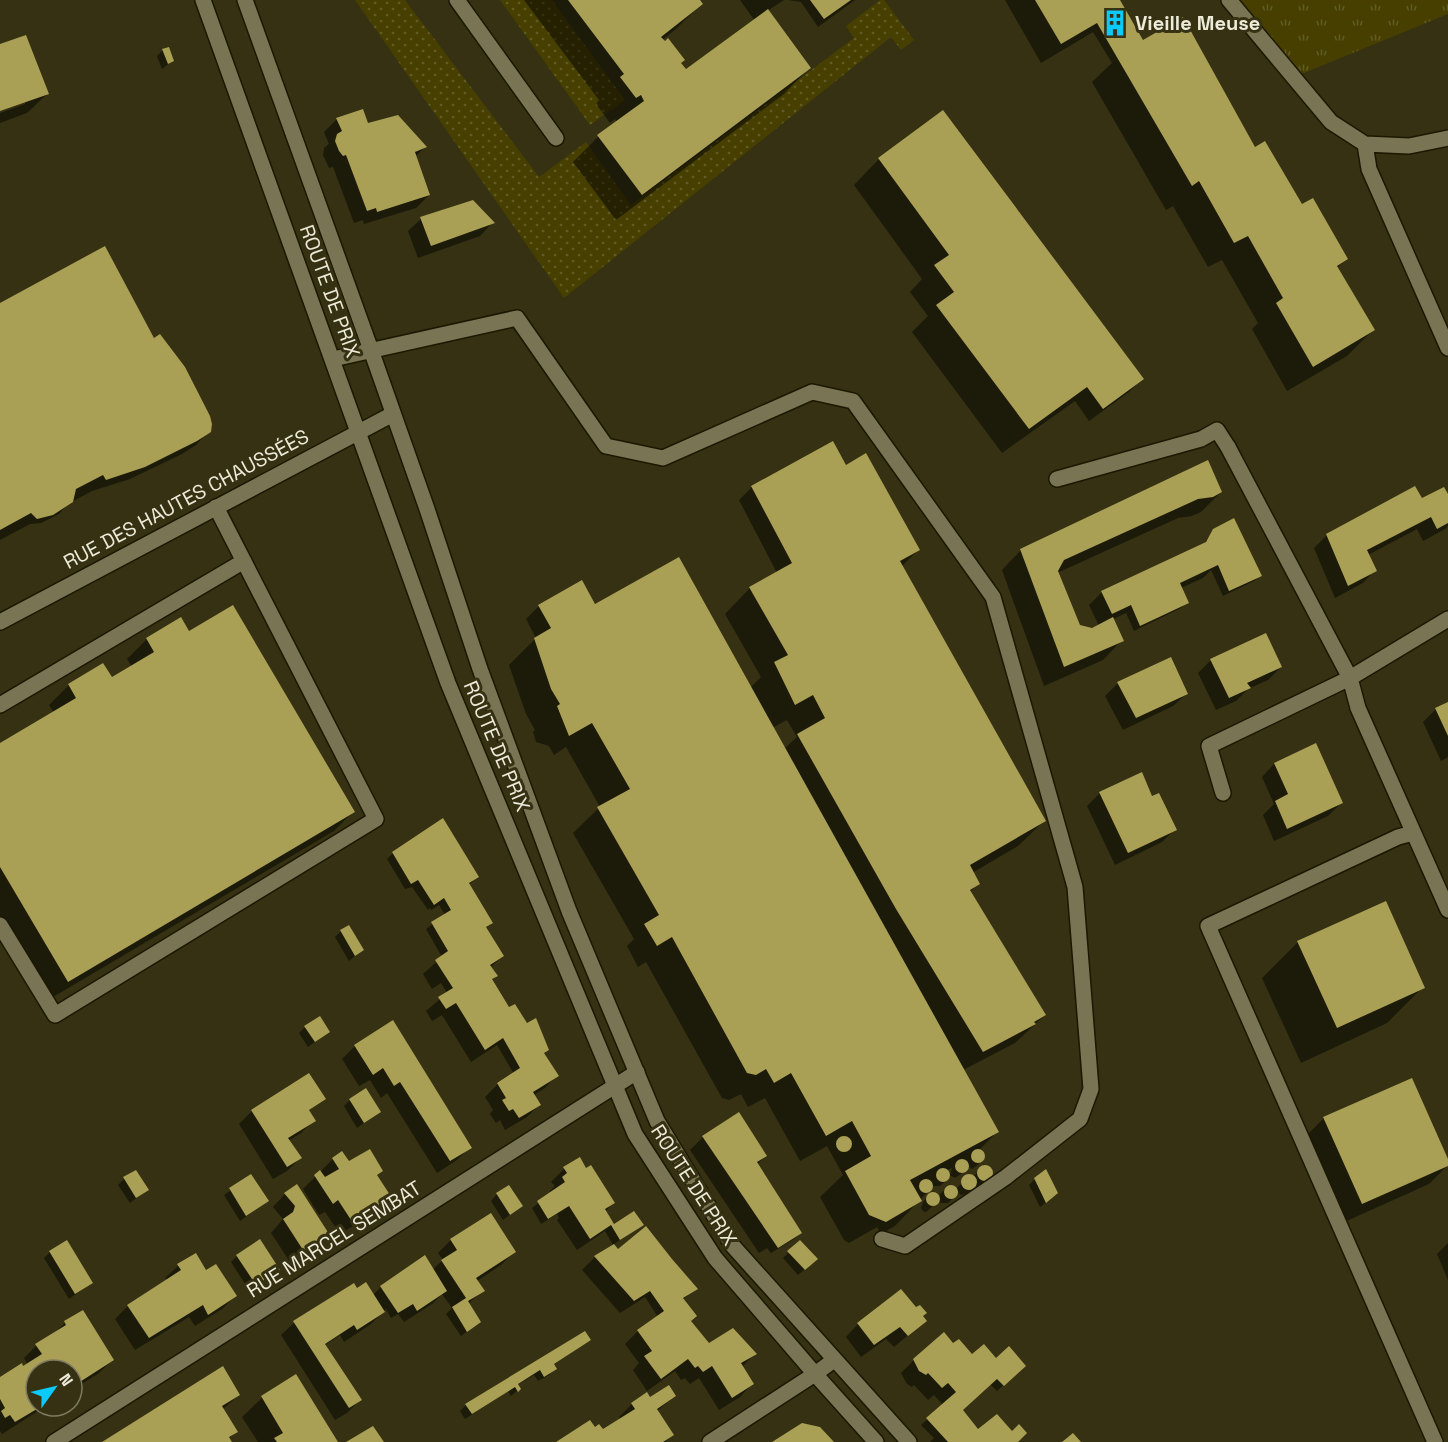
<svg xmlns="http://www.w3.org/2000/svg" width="1448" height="1442" viewBox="0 0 1448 1442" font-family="'Space Grotesk',sans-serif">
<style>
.grass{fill:url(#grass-dots)}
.park{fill:url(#park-tufts)}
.shadow{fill:#0007;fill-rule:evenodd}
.building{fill:#aaa055}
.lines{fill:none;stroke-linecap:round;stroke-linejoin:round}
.service-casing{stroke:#1c1800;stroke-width:18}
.minor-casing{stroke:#1c1800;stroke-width:18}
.secondary-casing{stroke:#1c1800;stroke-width:18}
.service{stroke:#797554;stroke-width:15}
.minor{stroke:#797554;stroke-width:15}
.secondary{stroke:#797554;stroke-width:15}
.labels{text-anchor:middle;stroke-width:6;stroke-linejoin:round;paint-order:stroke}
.poi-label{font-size:20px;font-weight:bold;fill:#edebd9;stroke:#353112;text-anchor:start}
.street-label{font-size:20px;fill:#edebd9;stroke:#353112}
</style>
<defs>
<pattern id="grass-dots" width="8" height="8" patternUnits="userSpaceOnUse" patternTransform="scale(1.5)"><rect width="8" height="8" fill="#463f00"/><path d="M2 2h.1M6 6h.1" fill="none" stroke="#615b25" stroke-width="1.8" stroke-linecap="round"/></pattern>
<pattern id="park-tufts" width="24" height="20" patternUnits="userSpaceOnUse" patternTransform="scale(1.5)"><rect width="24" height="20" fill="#463f00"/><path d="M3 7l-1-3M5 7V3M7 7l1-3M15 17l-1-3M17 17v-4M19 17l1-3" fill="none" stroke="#615b25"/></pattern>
</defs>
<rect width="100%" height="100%" fill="#353112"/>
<!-- grass -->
<path class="grass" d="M355 0H405L539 177 586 142 631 205 854 38 846 26 880 0H884L914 40 901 50 891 37 564 298Z
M500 0H552L625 100 590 125Z"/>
<!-- park -->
<path class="park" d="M1229 0H1448V14L1294 77Z"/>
<!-- shadow -->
<path class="shadow" d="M524 0H698L701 4 676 29 662 40 686 71 755 21 740 0H784L767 11 809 68 784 94 616 220 573 162 598 137 617 123 615 119 610 123 596 104 599 100Z
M788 0H855L818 27 801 2Z
M1005 0H1119L1142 42 1255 149 1346 259 1337 268 1373 330 1347 356 1287 391 1252 329 1258 323 1222 260 1208 267 1173 206 1166 210 1092 82 1112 63 1093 32 1041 63Z
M0 46 47 94 27 113 0 123V113L25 104V101L0 110Z
M163 50 172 61 162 69 157 56Z
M337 119 367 125 425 147 415 157 429 195 416 208 364 224 363 220 354 223 333 167 329 168 323 155 324 148 329 144 324 132Z
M879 159 1142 379 1129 392 1089 421 1075 401 1002 453 912 332 928 316 910 292 922 279 854 185Z
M421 219 492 223 480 236 418 258 408 231Z
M0 304 153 341 209 431 196 445 182 454 130 479 92 491 68 504 59 514 41 523 30 524 0 540Z
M845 467 918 550 902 566 1044 821 1018 846 972 873 978 884 970 892 1045 1015 1015 1043 963 1070 997 1132 978 1151 983 1154 981 1161 975 1167 972 1169 966 1165 965 1171 955 1178 948 1174 947 1180 940 1186H933L895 1226 881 1234 877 1227 849 1243 844 1240 820 1197 843 1175 827 1146 800 1161 765 1098 748 1107 741 1094 729 1100 722 1098 646 962 638 967 627 946 634 939 573 833 600 807 566 747 554 755 549 746 536 742 533 732 535 730 526 714 509 665 536 638 526 619 539 606 594 603 750 688 761 677 725 614 750 588 777 573 739 500 752 487ZM787 720 797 737 784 749 772 728ZM952 1168 950 1175 945 1171Z
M1221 492 1201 512 1192 516 1178 518 1057 573 1079 627 1092 629 1099 626 1089 605 1102 592 1203 545 1214 530 1261 575 1254 581 1223 596 1211 570 1203 578 1181 588 1187 602 1181 608 1134 631 1126 613 1113 619 1122 640 1103 660 1044 686 1002 570 1021 550Z
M1448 498V526L1445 529 1423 541 1417 529 1368 555 1375 570 1363 583 1335 598 1314 548 1327 535Z
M181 619 189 633 353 812 334 831 48 1000 0 919V745L54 713 49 705 69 685 103 665 111 679 132 667 127 659 147 639Z
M1211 660 1281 667 1268 680 1248 689 1236 701 1216 710 1198 673Z
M1118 683 1186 694 1173 706 1123 730 1105 696Z
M1448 704V757L1441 761 1423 722 1436 709Z
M1316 745 1341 803 1328 816 1274 841 1263 815 1274 804 1262 777 1274 764Z
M1100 793 1152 798 1175 829 1162 842 1115 865 1087 806Z
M393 853 477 876 469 885 491 923 486 928 502 956 490 968 496 976 491 980 509 1009 557 1075 545 1088 534 1095 539 1105 527 1117 505 1130 500 1120 496 1123 490 1114 493 1110 485 1097 498 1084 514 1074 497 1045 471 1062 442 1015 432 1021 426 1011 447 993 441 983 432 989 423 974 442 957 426 929 445 915 439 905 431 910 430 908 428 910 412 887 405 889 387 859Z
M341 931 362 950 349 961 335 937Z
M1298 942 1423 987 1387 1023 1301 1063 1262 978Z
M392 1023 470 1147 457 1160 437 1173 387 1093 381 1098 370 1080 359 1086 342 1059 355 1046Z
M305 1027 328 1032 308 1047 299 1033Z
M324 1099 308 1111 314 1120 301 1133 288 1141 300 1158 287 1171 273 1179 239 1124 252 1111Z
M350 1100 379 1112 357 1128 344 1106Z
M1324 1118 1448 1163V1165L1429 1184 1342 1223 1305 1137Z
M703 1137 765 1156 757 1165 800 1233 794 1239 771 1253 767 1248 759 1253 690 1150Z
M333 1159 349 1163 376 1176 390 1198 377 1211 340 1234 325 1212 319 1215 303 1189Z
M988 1168 991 1175 979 1187 974 1185 967 1194 960 1195 957 1188 969 1176 973 1177 981 1169Z
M564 1169 586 1170 613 1203 605 1212 614 1226 642 1224 613 1245 605 1231 577 1250 557 1220 559 1218 557 1214 541 1224 532 1208 551 1193 550 1191 555 1186 551 1182Z
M251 1176 267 1201 240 1221 224 1195Z
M124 1179 147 1190 130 1203 118 1185Z
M1035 1179 1050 1199 1040 1207 1029 1185Z
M950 1186 956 1189 954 1197 948 1203H941L938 1201 926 1212 923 1211 921 1208 923 1202 929 1195 932 1194 939 1199 940 1194Z
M285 1194 329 1237 316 1250 292 1265 271 1233 283 1219 273 1207Z
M497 1194 521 1206 503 1220 491 1201Z
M451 1240 514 1252 501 1265 477 1281 483 1290 468 1304 479 1322 461 1336 446 1314 452 1308 442 1294 432 1304 404 1322 398 1314 391 1318 386 1309 371 1324 344 1342 340 1335 325 1345 360 1400 347 1413 335 1420 281 1335 294 1323 353 1285 357 1290 373 1295 381 1287 432 1270 443 1260 438 1253Z
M800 1242 810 1265 798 1275 783 1258Z
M1448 1243V1280L1437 1254Z
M618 1251 696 1289 682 1300 689 1321 708 1345 754 1354 742 1367 752 1384 740 1397 719 1410 699 1378 690 1384 685 1378 681 1380 675 1371 647 1391 633 1370 639 1363 625 1344 638 1331 658 1317 645 1297 620 1313 582 1270 595 1257Z
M50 1252 91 1283 69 1299 44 1258Z
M237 1256 278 1269 249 1290 231 1262Z
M178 1266 206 1272 235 1296 222 1309 195 1326 189 1317 135 1350 115 1319 128 1306 167 1280 165 1278Z
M82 1312 112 1360 99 1373 72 1390V1370H36V1406H46L2 1434 0 1431V1378L28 1365 24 1358 36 1346 52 1335 65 1323Z
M921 1317 925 1321 894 1347 886 1339 861 1357 846 1337 858 1324Z
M589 1340 553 1365 555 1369 549 1375 538 1381 534 1375 517 1385 519 1389 511 1396 508 1391 465 1419 460 1411 466 1405Z
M953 1345 971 1356 996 1360 1018 1372 997 1391 990 1384 961 1410 978 1431 1016 1442H930L934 1438 921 1425 943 1405 934 1395 928 1400 914 1385 912 1387 907 1384 901 1373 914 1360Z
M295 1376 336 1442H258L242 1417 262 1398Z
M239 1395 223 1409 236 1432 228 1439 230 1442H105Z
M675 1396 657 1411 672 1435 665 1442H559L594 1430 602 1432 621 1420 619 1417 632 1404Z"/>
<!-- building -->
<path class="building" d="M568 0H700L703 4 661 37 665 41 668 38 685 60 681 63 686 69 768 9 811 68 642 195 597 135 644 101 641 95 636 98 620 77 624 74Z
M810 0H851L824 19Z
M1035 0H1120L1143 40 1183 17 1255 147 1265 141 1302 204 1313 198 1348 259 1337 266 1375 330 1313 367 1276 303 1283 298 1248 236 1234 243 1199 181 1192 186 1097 23 1061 44Z
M26 35 49 94 0 111V44Z
M169 47 174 61 168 64 162 49Z
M363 109 368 123 398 115 427 147 415 152 430 195 377 212 376 208 367 211 346 155 343 156 339 151 335 141 337 134 342 131 336 118Z
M943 110 1144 379 1103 409 1087 387 1029 429 936 305 954 292 934 265 949 255 878 158Z
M473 200 495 223 431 246 420 217Z
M105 246 154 338 160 334 185 367 210 416 212 424 211 432 197 441 145 467 106 480 103 475 76 489 73 502 53 515 37 519 31 513 0 530V303Z
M833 441 846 465 866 453 920 550 900 561 1046 821 970 865 980 884 970 890 1046 1015 1034 1022 1036 1024 983 1052 896 909 797 734 825 718 813 695 795 705 774 662 788 655 749 587 792 563 751 486Z
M1208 460 1222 492 1213 497 1198 499 1064 560 1058 571 1080 625 1092 628 1113 617 1124 641 1064 667 1020 549Z
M1415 486 1422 498 1444 487 1448 494V523L1437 529 1431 517 1367 550 1377 571 1348 586 1326 534Z
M1234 518 1262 576 1229 591 1218 565 1180 583 1189 603 1140 626 1131 605 1112 614 1101 591 1206 542 1213 529Z
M679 557 999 1132 910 1180 922 1201 886 1222 869 1215 845 1171 871 1156 852 1121 826 1136 791 1073 774 1083 766 1069 756 1075 747 1073 672 937 657 946 644 924 659 915 597 807 630 789 592 723 569 736 557 706 560 704 551 689 534 638 551 628 538 605 582 580 595 604Z
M233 605 355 812 68 982 0 867V743L76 698 68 684 103 663 112 677 154 652 146 638 181 617 189 631Z
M1266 633 1282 667 1247 683 1251 688 1229 698 1210 659Z
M1171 657 1188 694 1136 718 1117 682Z
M1448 702V736L1435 708Z
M1316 743 1343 803 1287 829 1275 801 1288 794 1274 763Z
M1142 772 1152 796 1159 793 1177 830 1128 853 1099 792Z
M443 818 479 877 469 883 493 923 486 927 504 956 490 965 498 976 492 979 509 1007 515 1004 527 1023 536 1018 549 1050 544 1053 559 1076 533 1092 541 1105 519 1118 513 1109 509 1111 502 1100 506 1098 497 1083 520 1068 503 1038 485 1050 456 1003 446 1009 438 997 453 988 435 960 448 951 431 922 451 910 444 898 434 905 418 880 411 884 392 852Z
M1386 901 1425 988 1337 1028 1297 941Z
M349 925 364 950 355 956 340 930Z
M320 1016 330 1032 315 1042 304 1026Z
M393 1020 472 1148 450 1161 400 1082 394 1086 383 1068 373 1075 354 1045Z
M309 1073 326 1099 309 1110 316 1121 288 1138 302 1158 287 1167 251 1110Z
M1412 1078 1448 1159V1166L1362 1204 1323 1117Z
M366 1088 381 1112 364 1123 349 1099Z
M739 1112 767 1156 757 1162 802 1233 778 1248 702 1136Z
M836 1144a8 8 0 1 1 16 0a8 8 0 1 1-16 0Z
M370 1149 383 1171 377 1175 392 1198 353 1223 338 1200 333 1204 314 1175 320 1170 325 1177 339 1169 332 1158 342 1151 349 1161Z
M971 1156a7 7 0 1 1 14 0a7 7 0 1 1-14 0Z
M580 1157 586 1168 591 1165 615 1203 605 1209 614 1224 634 1211 644 1225 620 1240 611 1225 590 1239 569 1206 548 1219 537 1201 565 1182 562 1177 567 1173 563 1167Z
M955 1166a7 7 0 1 1 14 0a7 7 0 1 1-14 0Z
M977 1173a8 8 0 1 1 16 0a8 8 0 1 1-16 0Z
M936 1175a7 7 0 1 1 14 0a7 7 0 1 1-14 0Z
M1046 1169 1058 1193 1046 1203 1034 1178Z
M136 1170 149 1190 136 1198 123 1177Z
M251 1174 269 1201 246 1216 229 1188Z
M961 1182a8 8 0 1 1 16 0a8 8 0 1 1-16 0Z
M919 1186a7 7 0 1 1 14 0a7 7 0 1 1-14 0Z
M297 1184 331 1237 305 1253 283 1219 293 1212 295 1206 284 1193Z
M509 1185 523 1206 510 1215 496 1193Z
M944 1192a7 7 0 1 1 14 0a7 7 0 1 1-14 0Z
M926 1199a7 7 0 1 1 14 0a7 7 0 1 1-14 0Z
M491 1213 516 1252 476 1278 485 1291 468 1301 481 1322 467 1332 452 1307 466 1298 441 1260 457 1250 450 1239Z
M646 1226 672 1259 698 1289 683 1298 697 1316 691 1321 709 1343 733 1328 757 1354 741 1363 754 1384 732 1398 712 1366 703 1372 698 1366 695 1368 688 1359 661 1379 644 1356 652 1351 637 1330 664 1311 650 1291 634 1301 594 1256 614 1244 618 1249Z
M260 1239 280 1270 256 1285 236 1255Z
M67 1240 93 1283 75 1294 49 1251Z
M800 1240 818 1259 805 1270 787 1251Z
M196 1253 206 1270 216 1264 237 1296 208 1315 203 1305 149 1338 127 1305 181 1270 177 1264Z
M425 1255 447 1291 417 1311 413 1304 398 1313 380 1286Z
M366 1282 385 1312 357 1330 354 1325 325 1344 362 1400 349 1408 293 1321 354 1283 357 1288Z
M901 1289 916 1307 920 1305 927 1313 923 1316 927 1321 908 1336 900 1327 874 1345 857 1323Z
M83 1310 114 1360 72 1387V1370H36V1406H42L15 1422 10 1415 5 1418 1 1411 5 1408 0 1399V1377L22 1363 23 1366 42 1354 35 1344 66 1325 64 1321Z
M585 1331 591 1340 554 1364 557 1369 544 1377 540 1370 518 1384 521 1389 518 1392 515 1387 472 1414 465 1404Z
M944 1332 953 1343 959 1339 972 1354 984 1344 996 1358 1009 1346 1026 1366 1004 1386 997 1379 963 1410 978 1429 997 1414 1012 1431 1019 1424 1027 1433 1018 1442H948L926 1418 956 1392 948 1383 942 1388 928 1373 926 1375 919 1371 913 1359Z
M223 1366 240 1395 222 1406 238 1432 229 1437 232 1442H102Z
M296 1374 338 1442H277L274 1438 283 1433 261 1396Z
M669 1385 676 1396 657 1409 674 1435 663 1442H556L590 1420 595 1427 599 1424 603 1429 635 1409 631 1403 647 1392 650 1397Z
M802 1423 820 1427 834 1442H772Z
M373 1426 384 1442H346Z
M1073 1433 1081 1442H1062Z"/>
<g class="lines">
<!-- service casing -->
<g class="service-casing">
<path id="service" d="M457 0 556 138
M333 359 517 318 606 446 663 458 812 392 853 401 993 597 1075 887 1091 1089 1080 1119 1006 1177 905 1246 882 1239
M1057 479 1201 439 1217 430 1228 447
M0 705 244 561
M1223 793 1209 746 1350 678
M1413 833 1398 837 1208 926 1435 1442
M0 925 55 1015 376 819 216 507"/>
</g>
<!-- minor casing -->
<g class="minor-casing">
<path id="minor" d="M1229 0 1331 122 1365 144 1369 169 1448 348
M1365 144 1409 146 1448 138
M1228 447 1350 678 1358 708 1448 910
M0 622 393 414
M1350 678 1448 619
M54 1442 637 1072
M710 1442 815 1374 834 1360"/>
</g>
<!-- secondary casing -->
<g class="secondary-casing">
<path id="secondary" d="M203 0 448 683 635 1134 715 1258 815 1374 876 1442
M245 0 371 350 427 509 480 669 569 911 657 1121 732 1245 909 1442"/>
</g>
<!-- service -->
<use href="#service" class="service"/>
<!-- minor -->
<use href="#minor" class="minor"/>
<!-- secondary -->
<use href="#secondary" class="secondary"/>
</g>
<!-- icons -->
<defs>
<g id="building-bare" transform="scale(2.07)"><path d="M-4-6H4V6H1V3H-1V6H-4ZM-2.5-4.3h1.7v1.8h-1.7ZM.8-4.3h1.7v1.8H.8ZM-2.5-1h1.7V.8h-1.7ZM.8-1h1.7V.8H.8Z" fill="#0ccafa" stroke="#353112" stroke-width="2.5" paint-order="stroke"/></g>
</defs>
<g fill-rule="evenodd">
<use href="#building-bare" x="1115" y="23"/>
</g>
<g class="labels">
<!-- poi labels -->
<g class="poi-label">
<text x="1135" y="30">Vieille Meuse</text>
</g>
<!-- street labels -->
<g class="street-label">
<text transform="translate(330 291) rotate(70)" y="7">ROUTE DE PRIX</text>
<text transform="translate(186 499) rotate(-28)" y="7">RUE DES HAUTES CHAUSSÉES</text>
<text transform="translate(497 746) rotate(67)" y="7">ROUTE DE PRIX</text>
<text transform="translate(694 1185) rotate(57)" y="7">ROUTE DE PRIX</text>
<text transform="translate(334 1239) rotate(-32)" y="7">RUE MARCEL SEMBAT</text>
</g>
</g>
<!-- north arrow -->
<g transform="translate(54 1388) rotate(56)"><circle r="28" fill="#353112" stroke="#7f7b62" stroke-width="1.5"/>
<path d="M0-4.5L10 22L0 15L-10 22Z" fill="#0ccafa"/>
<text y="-9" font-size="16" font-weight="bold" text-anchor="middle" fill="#edebd9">N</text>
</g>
</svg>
